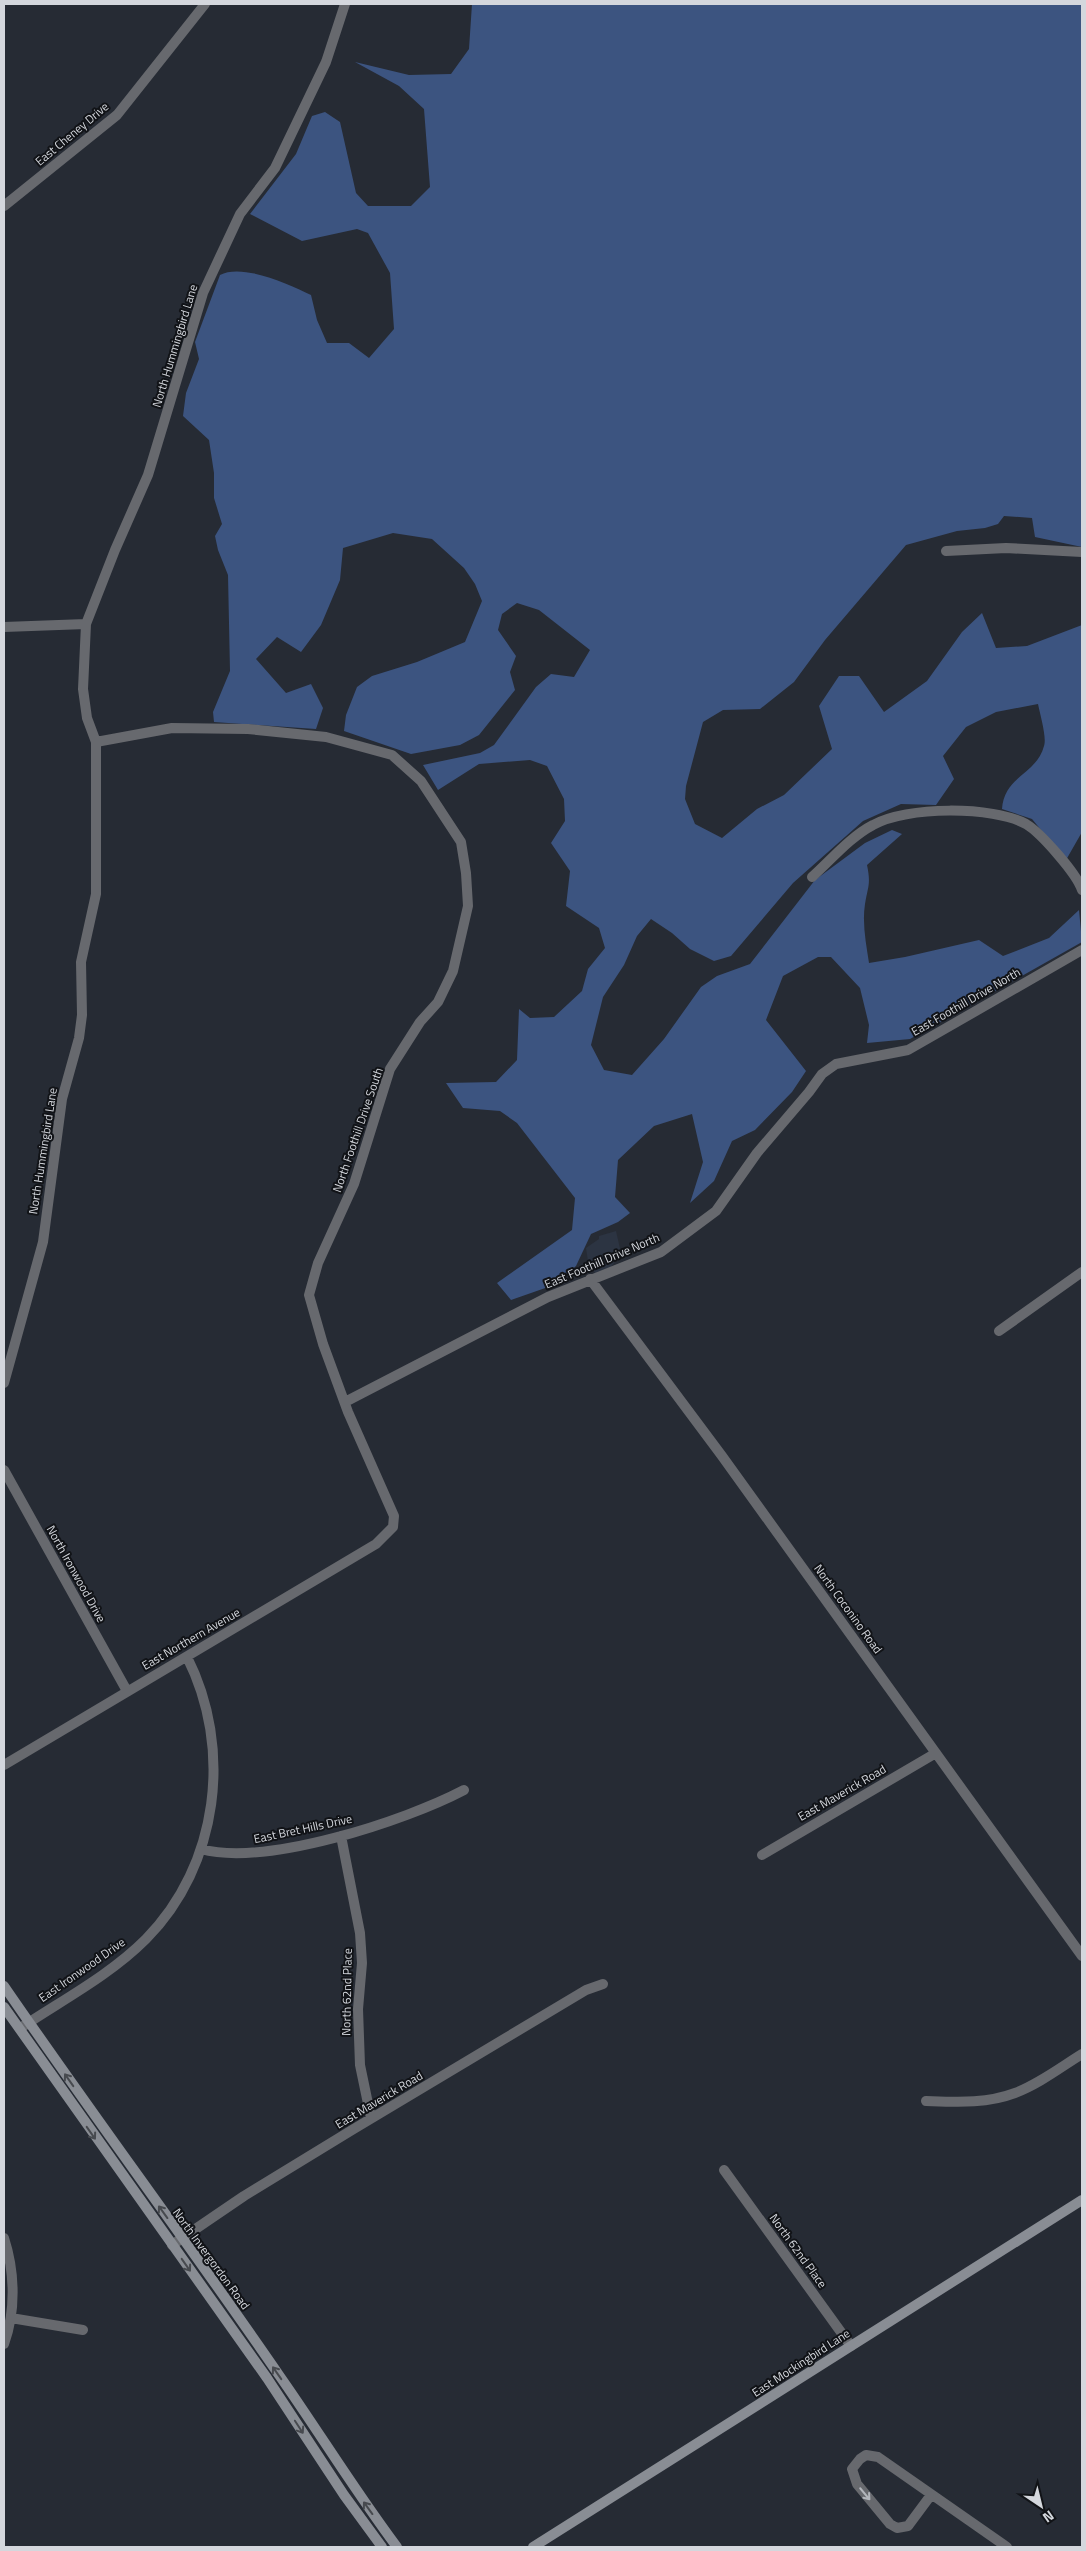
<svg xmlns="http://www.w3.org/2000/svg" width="1086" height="2551" viewBox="0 0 1086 2551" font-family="'Titillium Web',sans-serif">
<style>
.built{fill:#2c3442}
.green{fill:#3c5480}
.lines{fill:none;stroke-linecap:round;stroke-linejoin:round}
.street{stroke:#67696e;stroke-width:10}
.secondary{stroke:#898d94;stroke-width:10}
.oneway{stroke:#474a4f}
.oneway2{stroke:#b3b6bc}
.labels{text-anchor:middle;stroke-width:4;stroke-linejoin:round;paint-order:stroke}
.street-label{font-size:12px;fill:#d4d7dd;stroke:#111317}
</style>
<rect width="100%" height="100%" fill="#262b34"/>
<!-- built -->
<path class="built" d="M616 1231 621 1253 611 1267 595 1273 588 1261 586 1248 599 1239V1236Z"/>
<!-- green -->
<path class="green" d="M472 4H1082V547L1035 537 1032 518 1004 516 998 524 985 528 957 531 906 545 825 640 794 682 760 709 723 710 703 722 686 786 685 799 695 824 722 838 757 809 784 795 832 749 819 706 839 676H859L884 712 927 681 962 632 982 613 996 648 1027 646 1082 625V832L1066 860 1032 819 1002 809C1004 776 1037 774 1044 746 1047 738 1040 714 1038 704L996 712 966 727 943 756 954 779 936 805 901 804 863 821 793 883 731 956 714 961 690 949 672 933 651 919 637 936 624 965 603 997 591 1045 604 1070 632 1075 664 1039 701 987 717 976 750 964 815 880 865 843 892 830 902 834 867 865C871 884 868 886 865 904 862 923 866 943 869 963L905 957 979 940 1003 956 1049 938 1079 910 1082 942 910 1039 867 1043 869 1025 860 988 831 957H818L783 976 766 1020 806 1071 792 1092 755 1130 732 1141 714 1181 690 1203 703 1162 692 1114 654 1126 618 1160 615 1197 630 1213 618 1222 591 1234 576 1266 551 1286 511 1300 497 1283 572 1230 575 1198 517 1123 500 1111 463 1108 446 1083 496 1082 517 1060 519 1009 530 1018 554 1017 582 991 588 969 605 948 599 928 566 906 570 871 551 843 565 821 564 799 547 766 530 760 479 764 438 790 423 765 480 753 494 745 536 687 551 674 574 677 590 650 539 610 517 603 502 614 498 630 516 656 510 672 515 690 479 735 460 745 411 754 344 731 346 715 357 687 372 676 417 662 465 642 482 601 475 584 464 568 432 539 393 533 343 548 340 580 321 625 301 652 277 637 256 659 286 693 311 684 323 708 316 729 214 722 213 712 230 671 228 575 218 550 215 536 222 524 214 498V473L209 440 183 416 186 393 199 359 195 342 220 275C242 263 289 284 311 295L317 320 327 343H349L369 358 394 329 390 273 368 233 357 229 302 241 250 214 296 154 312 116 325 112 340 122 356 193 368 206H411L430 187 424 109 399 86 355 62 409 75 451 74 469 49Z"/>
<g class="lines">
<!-- street -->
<path class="street" d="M4 206 117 115 205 4
M946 551 1006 548 1082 552
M4 627 86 624
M812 877C831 860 850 837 873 825 906 806 993 806 1026 824 1041 833 1077 874 1082 890
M590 1279 722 1456 1082 1956
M999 1331 1082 1272
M4 1383 43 1242 62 1099 79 1038 82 1015 81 962 96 894V742L87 718 83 689 86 624 115 550 148 475 203 293 240 214 275 168 326 62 345 4
M345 1402 548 1297 661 1252 716 1211 757 1153 809 1092 822 1074 836 1064 908 1050 1082 950
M4 1470 127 1691
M4 1765 376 1544 393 1527 394 1516 348 1412 323 1344 309 1295 318 1263 354 1184 390 1069 420 1022 438 1002 453 971 468 906 466 873 461 842 421 781 392 755 326 737 248 729 172 728 96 742
M341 1836 360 1933 362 1963 358 2009 360 2065 371 2118
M201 1849C265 1867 405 1821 464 1790
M762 1855 936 1753
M22 2027C64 1999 110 1975 146 1939 219 1865 233 1748 187 1657
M926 2101C956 2102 986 2104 1015 2093 1039 2084 1061 2067 1082 2054
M724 2170 851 2346
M4 2238C15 2272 16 2311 4 2344
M172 2245 244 2196 352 2130 586 1990 603 1984
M11 2318 83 2330
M931 2495 908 2526 897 2528 890 2524 857 2484 852 2469 860 2459 866 2455 878 2457 1007 2547"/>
<!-- secondary -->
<path class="secondary" d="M4 1986C94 2117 189 2244 279 2375 319 2432 355 2491 397 2547
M4 2007 267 2378 344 2495 382 2547
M533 2547 1082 2200"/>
</g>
<!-- one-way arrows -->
<defs><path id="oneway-shaft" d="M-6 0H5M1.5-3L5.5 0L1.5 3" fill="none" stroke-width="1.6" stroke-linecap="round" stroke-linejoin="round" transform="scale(1.25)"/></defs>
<g class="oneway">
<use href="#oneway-shaft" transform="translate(69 2080) rotate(-125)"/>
<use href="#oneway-shaft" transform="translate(91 2133) rotate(55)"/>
<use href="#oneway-shaft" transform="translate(163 2212) rotate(-126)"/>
<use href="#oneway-shaft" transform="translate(186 2265) rotate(55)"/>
<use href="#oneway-shaft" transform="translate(277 2373) rotate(-125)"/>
<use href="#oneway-shaft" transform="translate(299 2427) rotate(57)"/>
<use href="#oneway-shaft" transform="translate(368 2508) rotate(-126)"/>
</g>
<use class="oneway2" href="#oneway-shaft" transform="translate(865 2494) rotate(50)"/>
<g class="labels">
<!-- street labels -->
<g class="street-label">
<text transform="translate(72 134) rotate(-40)" y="4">East Cheney Drive</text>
<text transform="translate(175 346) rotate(-73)" y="4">North Hummingbird Lane</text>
<text transform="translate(966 1002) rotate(-30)" y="4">East Foothill Drive North</text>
<text transform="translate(358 1130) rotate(-71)" y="4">North Foothill Drive South</text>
<text transform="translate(43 1151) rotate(-81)" y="4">North Hummingbird Lane</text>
<text transform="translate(602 1261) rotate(-23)" y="4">East Foothill Drive North</text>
<text transform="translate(76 1574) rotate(61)" y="4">North Ironwood Drive</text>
<text transform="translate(848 1609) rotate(54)" y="4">North Coconino Road</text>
<text transform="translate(191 1639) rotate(-30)" y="4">East Northern Avenue</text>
<text transform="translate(842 1793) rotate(-30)" y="4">East Maverick Road</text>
<text transform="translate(303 1829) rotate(-12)" y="4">East Bret Hills Drive</text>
<text transform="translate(82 1970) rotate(-35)" y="4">East Ironwood Drive</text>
<text transform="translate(347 1992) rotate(-89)" y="4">North 62nd Place</text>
<text transform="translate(379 2100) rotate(-31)" y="4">East Maverick Road</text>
<text transform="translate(798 2251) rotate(54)" y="4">North 62nd Place</text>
<text transform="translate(211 2259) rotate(54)" y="4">North Invergordon Road</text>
<text transform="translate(801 2363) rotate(-33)" y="4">East Mockingbird Lane</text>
</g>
</g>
<!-- border -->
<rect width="1086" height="2551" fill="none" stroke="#d4d7dd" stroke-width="10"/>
<!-- north arrow -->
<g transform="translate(1041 2506) rotate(145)" stroke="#111317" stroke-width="4" paint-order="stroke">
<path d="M0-4L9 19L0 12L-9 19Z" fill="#d4d7dd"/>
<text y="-8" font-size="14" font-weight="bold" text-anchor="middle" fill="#d4d7dd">N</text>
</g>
</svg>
